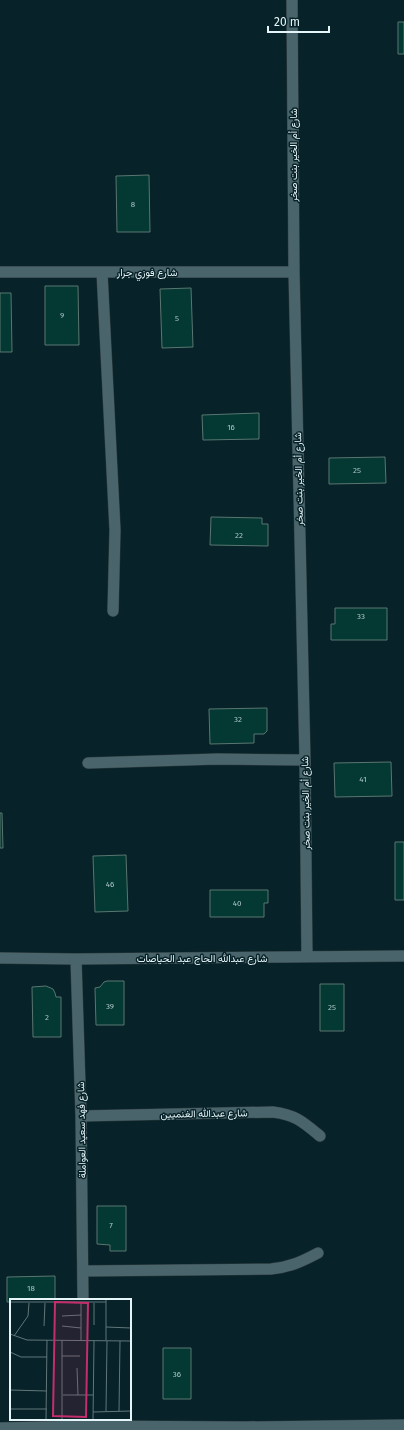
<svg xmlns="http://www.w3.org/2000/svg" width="404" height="1430" viewBox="0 0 404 1430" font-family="'Fira Sans',Vazirmatn,sans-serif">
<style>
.building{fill:#043832;stroke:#5a7671}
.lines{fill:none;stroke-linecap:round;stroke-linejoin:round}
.minor-casing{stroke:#2e3a3f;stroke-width:12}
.minor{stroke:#49646b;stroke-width:11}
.labels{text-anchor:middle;stroke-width:3;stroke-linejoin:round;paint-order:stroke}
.number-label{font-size:8px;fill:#adc6c6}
.street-label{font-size:10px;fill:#e5f5f8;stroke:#072228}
.inset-road{fill:none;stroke:#60767b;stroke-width:1}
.view{fill:#c62e6b;fill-opacity:0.15;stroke:#c62e6b;stroke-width:2}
.inset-edge{fill:none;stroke:#e5f5f8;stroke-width:2}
</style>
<rect width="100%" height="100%" fill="#072228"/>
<!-- building -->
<path class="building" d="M398 22H404V54H398Z
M149 175 150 232H117L116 176Z
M45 286H78L79 345H45Z
M191 288 193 347 162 348 160 289Z
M0 293H11L12 352H0Z
M259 413V439L203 440 202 415Z
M385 457 386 483 329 484V458Z
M211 517 262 518V524H268V546L210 545Z
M335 608H387V640H331V624H335Z
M267 708V731L264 734H254V743L210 744 209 709Z
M391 762 392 796 335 797 334 763Z
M0 813H2L3 848H0Z
M395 842H404V900H395Z
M126 855 128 911 95 912 93 856Z
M210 890H268V903H264V917H210Z
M107 981H124V1025H96L95 988 100 987 104 982Z
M320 984H344V1031H320Z
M46 986 53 989 55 993 56 997H61V1037H33L32 987Z
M97 1206H126V1251H110V1245L97 1244Z
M55 1276V1300H11V1302H7V1277Z
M163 1348H191V1399H163Z"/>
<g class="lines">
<!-- minor casing -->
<g class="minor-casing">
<path id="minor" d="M292 0 294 272 305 760 307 957
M0 272H294
M102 272 115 530 113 611
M88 763 218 759 305 760
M0 958 76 959 404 956
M76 959 81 1116 83 1300
M81 1116 273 1112C296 1115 303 1122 320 1136
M83 1271 271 1269C290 1267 301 1262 318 1253
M0 1428 84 1426 245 1427 404 1425"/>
</g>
<!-- minor -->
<use href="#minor" class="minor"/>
</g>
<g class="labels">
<!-- number labels -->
<g class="number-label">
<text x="133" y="207">8</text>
<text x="62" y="318">9</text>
<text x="177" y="321">5</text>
<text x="231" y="430">16</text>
<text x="357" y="473">25</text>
<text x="239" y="538">22</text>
<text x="361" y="619">33</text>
<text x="238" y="722">32</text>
<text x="363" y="782">41</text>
<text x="110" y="887">46</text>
<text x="237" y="906">40</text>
<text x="110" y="1009">39</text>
<text x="332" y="1010">25</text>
<text x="47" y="1020">2</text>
<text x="111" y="1228">7</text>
<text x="31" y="1291">18</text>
<text x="177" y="1377">36</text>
</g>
<!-- street labels -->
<g class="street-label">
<text transform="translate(293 155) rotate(-90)" y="4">شارع أم الخير بنت صخر</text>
<text x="147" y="276">شارع فوزي جرار</text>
<text transform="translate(298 479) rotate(-91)" y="4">شارع أم الخير بنت صخر</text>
<text transform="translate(305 803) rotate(-91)" y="4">شارع أم الخير بنت صخر</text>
<text x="202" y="962">شارع عبدالله الحاج عبد الحياصات</text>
<text transform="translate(204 1113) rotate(-1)" y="4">شارع عبدالله الغنميين</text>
<text transform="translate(81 1130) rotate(-91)" y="4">شارع فهد سعيد العواملة</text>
</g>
</g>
<!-- overview -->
<g transform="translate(10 1299)">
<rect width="121" height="121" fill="#072228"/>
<path class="inset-road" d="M96 0V41M0 3H96M84 4V26M52 17 71 16M34 27 35 4M52 27 71 29M96 28 121 29M0 35 17 41 121 42M4 37 18 17 19 4M71 41V4M0 53 11 58H37M52 57H70M67 69 68 96M0 91 37 92M53 96H83M0 110H37M96 112 97 42M109 112 110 42M83 113 121 112M36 121 37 41M52 121V41M83 121 84 42"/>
<path class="view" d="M45 3 78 4 76 118 43 117Z"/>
<rect width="121" height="121" class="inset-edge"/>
</g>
<!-- scale -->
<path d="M268 26v6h61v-6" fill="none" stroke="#e5f5f8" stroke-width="2"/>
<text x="274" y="26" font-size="12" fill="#e5f5f8" stroke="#072228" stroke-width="3" paint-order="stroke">20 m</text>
</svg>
